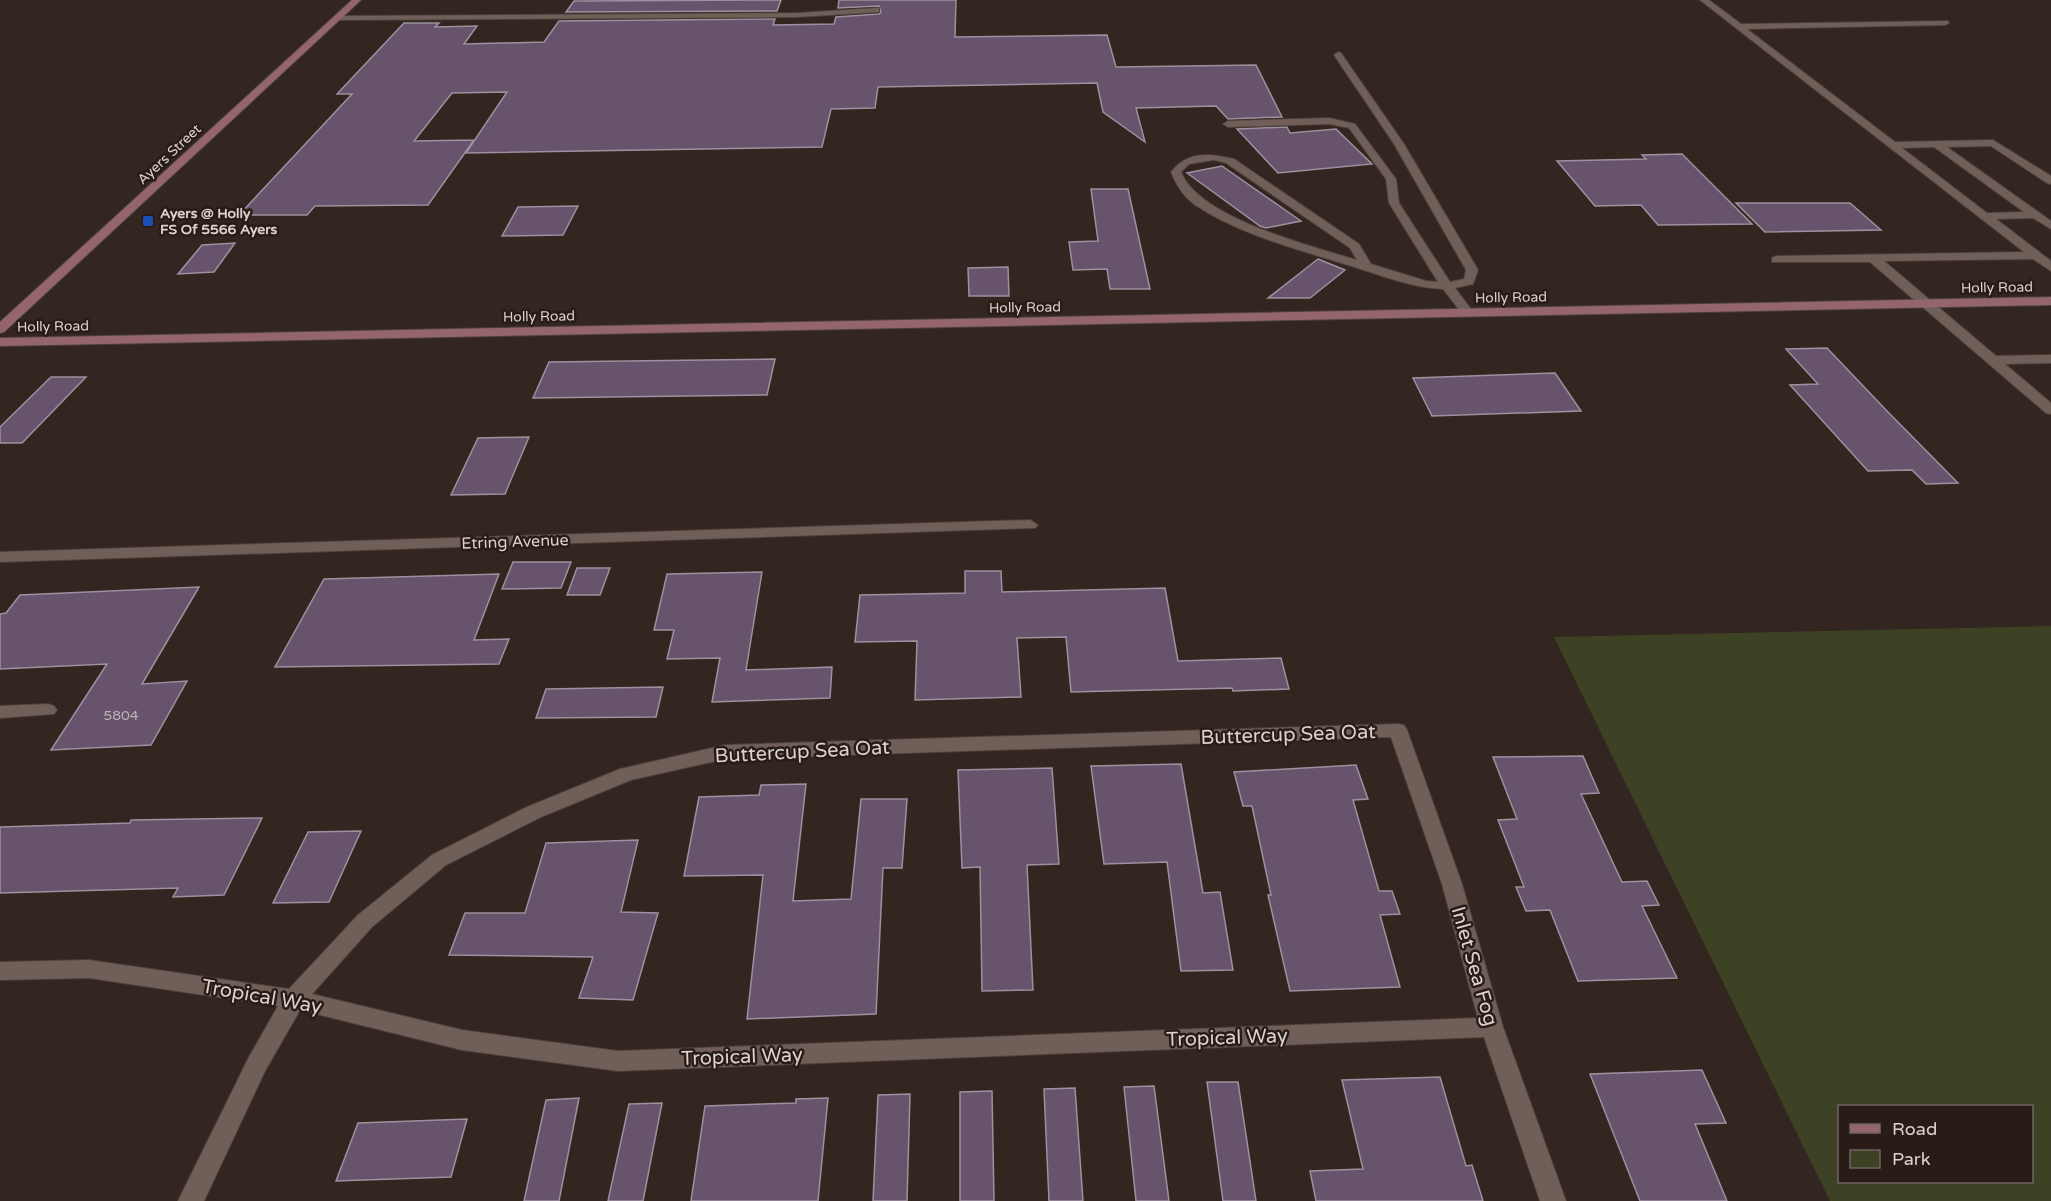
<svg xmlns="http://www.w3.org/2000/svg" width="2051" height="1201" viewBox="0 0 2051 1201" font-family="'Varela Round',sans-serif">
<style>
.green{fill:#3d4224;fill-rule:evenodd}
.building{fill:#68536d;stroke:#9c919f;stroke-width:1.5}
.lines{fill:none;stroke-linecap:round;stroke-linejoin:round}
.service-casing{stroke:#4c413b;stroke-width:2}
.minor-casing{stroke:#4c413b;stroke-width:2}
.secondary-casing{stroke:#4c413b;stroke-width:2}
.service{fill:#6f5f58;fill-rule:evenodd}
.minor{fill:#6f5f58;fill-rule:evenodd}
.secondary{fill:#94666b;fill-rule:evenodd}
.transit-dot{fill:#1a4fb4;stroke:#291b16;stroke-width:2}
.labels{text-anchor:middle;stroke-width:5;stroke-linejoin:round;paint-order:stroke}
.far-street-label{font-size:14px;fill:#dbd2ce;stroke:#291b16}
.far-poi-label{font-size:14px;font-weight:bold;fill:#dbd2ce;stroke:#291b16;text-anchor:start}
.number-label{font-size:14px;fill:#beb2b6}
.street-label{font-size:16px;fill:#dbd2ce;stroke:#291b16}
.near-street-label{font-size:20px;fill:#dbd2ce;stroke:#291b16}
</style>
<rect width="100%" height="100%" fill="#33251f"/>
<!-- green -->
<path class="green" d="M2051 626V1201H1830L1554 637ZM1840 1106H2032V1182H1840Z"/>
<!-- building -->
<path class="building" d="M781 0 777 11 566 12 574 1Z
M839 0H956L955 37 1107 35 1116 67 1256 65 1282 117 1228 119 1216 106 1136 108 1145 142 1103 112 1097 83 878 87 875 108 831 109 822 147 466 153 507 92 452 93 414 141 474 140 428 205 315 206 307 215H239L352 94H337L404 23H439L435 27 477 26 464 44 544 42 559 21 775 19 773 25 834 24 836 17 879 14 881 12 879 6 838 8Z
M1287 127 1290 133 1336 129 1372 164 1278 173 1237 129Z
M1682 154 1752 224 1658 225 1641 205 1595 206 1557 161 1646 159 1642 155Z
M1222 166 1301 221 1266 228 1260 226 1187 173Z
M1091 189H1128L1150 289H1110L1107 269 1073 270 1069 242 1098 241Z
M1736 203H1850L1881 230 1765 232Z
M578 206 563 235 502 236 518 207Z
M235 243 214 272 178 274 202 245Z
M1318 259 1345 270 1310 298H1268Z
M1008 267 1009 296H969L968 268Z
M1827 348 1886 410 1958 483 1926 484 1912 470 1868 471 1790 385 1818 384 1786 349Z
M775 359 767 395 533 398 549 362Z
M1555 373 1581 411 1432 416 1413 378Z
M51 377H86L22 443H0V427Z
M529 437 505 494 451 495 478 438Z
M513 562H571L561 588 502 589Z
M577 568H610L600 595H567Z
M965 571H1001L1002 592 1165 588 1178 661 1281 658 1289 689 1233 691 1232 688 1071 692 1066 637 1017 638 1021 697 915 700 917 641 855 642 860 595 965 593Z
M762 572 746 670 832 667 830 698 712 702 720 658 667 659 674 630H654L667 574Z
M499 574 474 640 509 639 499 664 275 667 324 579Z
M199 587 142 684 187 681 151 745 51 750 107 664 0 669V614L6 613 20 595Z
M663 687 656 717 536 718 546 689Z
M1583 756 1599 793 1581 794 1622 882 1647 881 1659 905 1642 906 1677 978 1578 981 1550 910 1526 911 1516 887H1524L1498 820 1517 819 1493 757Z
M1181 764 1203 893 1220 892 1233 970 1181 971 1167 862 1104 864 1091 766Z
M1356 765 1368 799 1353 800 1379 891H1392L1400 914 1380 915 1400 987 1290 991 1268 895H1271L1252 806H1243L1234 772Z
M1052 768 1059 864 1027 865 1033 990 982 991 980 867 962 868 958 770Z
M806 784 793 901 851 899 861 799H907L902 868H883L876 1014 747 1019 763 875 684 876 699 797 759 795 761 785Z
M262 818 224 895 173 897 178 888 0 893V827L130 823 131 820Z
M361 831 329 902 273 903 308 832Z
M638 840 621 912 658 913 633 1000 579 998 593 957 449 955 465 913H525L546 843Z
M1702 1070 1726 1123 1695 1124 1727 1201H1640L1590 1074Z
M1440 1077 1466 1166 1472 1165 1483 1201H1316L1310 1171 1363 1169 1342 1080Z
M1207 1082H1238L1256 1201H1223Z
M1154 1086 1169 1201H1136L1124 1087Z
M1075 1088 1083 1201H1049L1044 1089Z
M992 1091 994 1201H960V1092Z
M910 1094 907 1201H873L878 1095Z
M579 1098 559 1201H524L546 1100Z
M828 1098 818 1201H691L705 1106 796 1103V1099Z
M662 1103 643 1201H608L629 1104Z
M467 1119 451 1177 336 1181 358 1123Z"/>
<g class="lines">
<!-- service casing -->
<g class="service-casing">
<path id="service" d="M1700 0H1709L1741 24 1948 21 1949 23 1945 25 1747 29 1895 142 1993 140 2051 176V184L2047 183 1991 146 1947 147 2051 221V229L2033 218 1996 219 2051 261V271L2033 259 1884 261 1996 356 2051 355V363L2005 364 2051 403V414L2046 413 1870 262H1772V258L1776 256 2024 252ZM1934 147 2024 212 1987 213 1902 148Z
M876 8H879V12L798 17 338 20 334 18 338 16 798 13Z
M1338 52 1341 53 1404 144 1478 270 1473 284 1455 288 1474 313 1472 316H1464L1443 289C1413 288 1383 276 1354 267 1301 250 1242 236 1195 205 1183 196 1176 185 1171 172 1187 151 1209 153 1234 159L1359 244 1371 264 1426 281 1438 282 1389 203 1386 179 1349 128 1329 124 1228 127 1223 124 1228 121 1329 118 1355 124 1396 179 1399 203 1450 282 1464 279 1466 270 1394 144 1334 55ZM1214 160 1226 163 1350 248 1357 260C1311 246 1199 218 1181 172L1189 164Z
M48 704 54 706 57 710 54 714 0 718V706Z"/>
</g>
<!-- minor casing -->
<g class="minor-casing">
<path id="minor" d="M1030 520 1038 525 1035 528 0 562V552Z
M1398 724 1404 725 1407 730 1462 884 1503 1027 1566 1201H1540L1484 1037 618 1071 462 1050 300 1010 265 1071 204 1201H178L249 1057 278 1006 89 978 0 980V962L89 960 289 989 358 915 432 855 527 807 620 769 725 745ZM1391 737 1442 884 1478 1018 618 1051 462 1030 312 994 372 927 446 865 541 817 631 780 725 759Z"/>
</g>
<!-- secondary casing -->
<g class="secondary-casing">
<path id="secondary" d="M352 0H361L4 332 0 333V322Z
M2051 297V305L0 346V338Z"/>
</g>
<!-- service -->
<use href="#service" class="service"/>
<!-- minor -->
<use href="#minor" class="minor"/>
<!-- secondary -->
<use href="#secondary" class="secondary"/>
</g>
<!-- markers -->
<rect class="transit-dot" x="142" y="215" width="12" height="12" rx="3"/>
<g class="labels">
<!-- far-street labels -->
<g class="far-street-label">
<text transform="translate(169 154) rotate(-43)" y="5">Ayers Street</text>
<text transform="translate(1997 287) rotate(-1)" y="5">Holly Road</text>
<text transform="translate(1511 297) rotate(-1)" y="5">Holly Road</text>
<text transform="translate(1025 307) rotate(-1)" y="5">Holly Road</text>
<text transform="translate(539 316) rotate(-1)" y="5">Holly Road</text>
<text transform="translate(53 326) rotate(-1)" y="5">Holly Road</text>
</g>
<!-- far-poi labels -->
<g class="far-poi-label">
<text x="160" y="218">Ayers @ Holly<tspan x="160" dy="16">FS Of 5566 Ayers</tspan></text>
</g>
<!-- number labels -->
<g class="number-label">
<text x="121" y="720">5804</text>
</g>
<!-- street labels -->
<g class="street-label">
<text transform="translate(515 541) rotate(-2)" y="6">Etring Avenue</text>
</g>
<!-- near-street labels -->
<g class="near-street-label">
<text transform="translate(1288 734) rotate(-2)" y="7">Buttercup Sea Oat</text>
<text transform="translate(802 751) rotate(-3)" y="7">Buttercup Sea Oat</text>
<text transform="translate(1475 966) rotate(74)" y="7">Inlet Sea Fog</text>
<text transform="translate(262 996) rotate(10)" y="7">Tropical Way</text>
<text transform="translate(1227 1037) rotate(-2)" y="7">Tropical Way</text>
<text transform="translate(742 1056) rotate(-2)" y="7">Tropical Way</text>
</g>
</g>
<!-- legend -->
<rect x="1838" y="1105" width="195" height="78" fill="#291b16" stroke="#706460" stroke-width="1.5"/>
<rect x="1850" y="1124" width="30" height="9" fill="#94666b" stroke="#706460" stroke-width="1.5"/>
<text x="1892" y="1135" font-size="18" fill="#dbd2ce">Road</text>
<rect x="1850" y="1150" width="30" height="18" fill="#3d4224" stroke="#706460" stroke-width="1.5"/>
<text x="1892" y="1165" font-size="18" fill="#dbd2ce">Park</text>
</svg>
